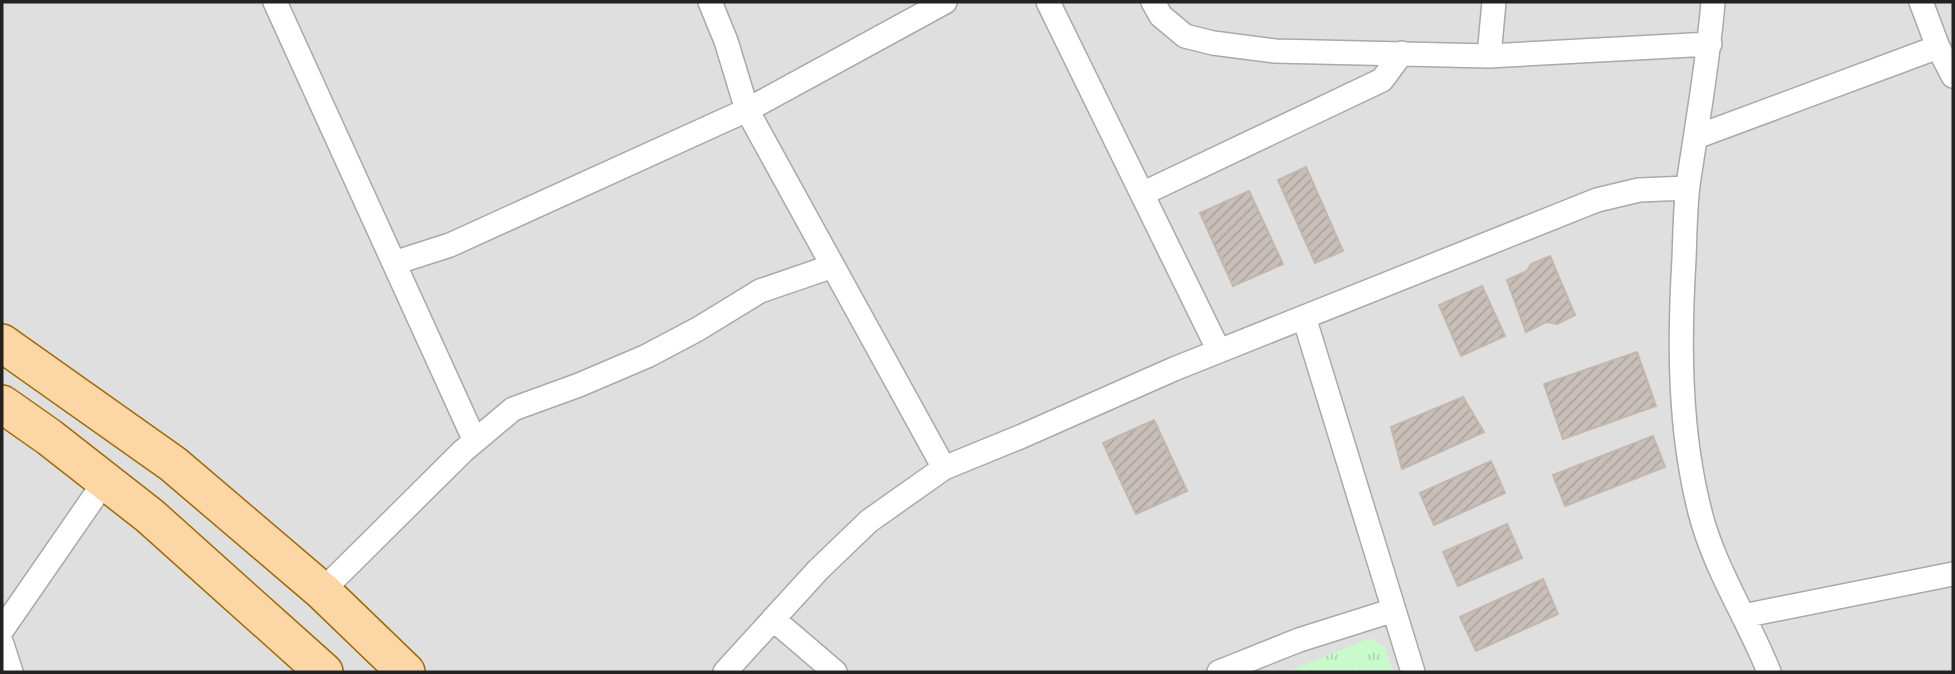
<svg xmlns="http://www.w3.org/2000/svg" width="1955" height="674" viewBox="0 0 1955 674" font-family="'Alegreya Sans',sans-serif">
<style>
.residential{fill:#e0dfdf}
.park{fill:url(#park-tufts)}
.building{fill:url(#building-hatch);stroke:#c4b6ab;stroke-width:2}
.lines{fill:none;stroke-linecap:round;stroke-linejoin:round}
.street-casing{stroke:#a9a9a9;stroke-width:26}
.primary-casing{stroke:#a06b00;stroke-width:40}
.street{stroke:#fff;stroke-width:23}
.primary{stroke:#fcd6a4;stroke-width:37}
</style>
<defs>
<pattern id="park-tufts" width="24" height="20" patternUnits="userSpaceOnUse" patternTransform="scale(1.75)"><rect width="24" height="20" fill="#c8facc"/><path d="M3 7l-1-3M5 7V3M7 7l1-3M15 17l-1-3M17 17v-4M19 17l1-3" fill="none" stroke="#acd6af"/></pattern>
<pattern id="building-hatch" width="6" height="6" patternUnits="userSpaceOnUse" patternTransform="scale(1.75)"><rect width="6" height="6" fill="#c7bfb8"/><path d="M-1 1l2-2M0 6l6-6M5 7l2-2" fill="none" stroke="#aba49e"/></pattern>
</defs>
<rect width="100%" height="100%" fill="#f2efe9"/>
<!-- residential -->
<path class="residential" d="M2 2H1953V672H2Z"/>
<!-- park -->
<path class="park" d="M1371 638 1385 648 1393 672H1287Z"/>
<!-- building -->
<path class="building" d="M1306 167 1343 251 1315 263 1278 180Z
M1249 191 1283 264 1233 286 1200 213Z
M1550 256 1575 315 1557 324 1546 322 1526 332 1507 280 1527 271 1531 264Z
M1482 286 1505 336 1461 356 1439 305Z
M1637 352 1656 406 1563 439 1544 384Z
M1463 397 1484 432 1402 469 1391 427Z
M1154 420 1187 491 1136 514 1103 443Z
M1653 436 1665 467 1565 506 1553 475Z
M1491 461 1505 493 1434 525 1420 493Z
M1507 524 1522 558 1458 586 1443 552Z
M1543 579 1558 614 1476 651 1460 617Z"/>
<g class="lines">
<!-- street casing -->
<g class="street-casing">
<path id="street" d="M275 2 475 441
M710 2 726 41 747 110 944 468
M1048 2 1219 351
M1153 2 1161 16 1185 36 1213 43 1275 51 1489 56 1710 44
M1713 2C1708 64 1697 124 1688 185 1685 210 1685 235 1684 259 1679 343 1679 430 1700 512 1714 568 1748 619 1769 672
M1921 2 1938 47 1953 76
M1489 56 1494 2
M1696 137 1938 47
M1142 194 1382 80 1402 53
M394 263 450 245 747 110 945 2
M1304 317 1413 672
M322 591 463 451 513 409 579 385 647 356 698 329 760 291 833 266
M1743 616 1953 574
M773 619 835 672
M2 630 105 481
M2 644 11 672
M725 672 818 570 869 521 944 468 1020 437 1174 369 1597 200 1639 190 1688 188
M1219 672 1299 640 1394 610"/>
</g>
<!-- primary casing -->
<g class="primary-casing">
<path id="primary" d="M2 343 173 464 322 591 406 672
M2 404 49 437 150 516 324 672"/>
</g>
<!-- street -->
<use href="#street" class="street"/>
<!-- primary -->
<use href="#primary" class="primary"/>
</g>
<!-- border -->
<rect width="1955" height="674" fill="none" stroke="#222222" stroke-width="7"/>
</svg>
